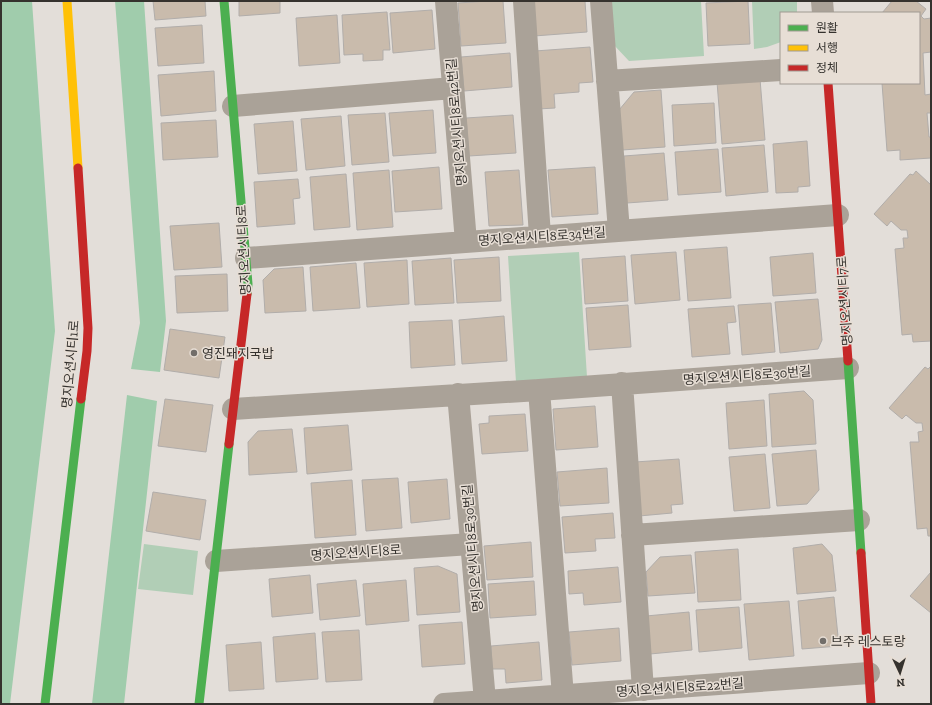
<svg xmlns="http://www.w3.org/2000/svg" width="932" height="705" viewBox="0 0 932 705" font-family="'Zilla Slab','Noto Sans KR',serif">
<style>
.green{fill:#b1ceb6}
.forest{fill:#a0ccac}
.building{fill:#c9bbac;stroke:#b1adaa}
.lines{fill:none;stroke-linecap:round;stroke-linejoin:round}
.street{stroke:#aaa298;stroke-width:22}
.fast{stroke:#4caf50;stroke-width:9}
.slow{stroke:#ffc107;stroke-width:9}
.jam{stroke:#c62828;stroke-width:9}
.poi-dot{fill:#726e6a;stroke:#e7ded5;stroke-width:1.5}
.labels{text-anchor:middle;stroke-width:3;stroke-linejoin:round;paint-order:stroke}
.street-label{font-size:13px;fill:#35322e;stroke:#e7ded5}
.poi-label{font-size:13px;fill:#35322e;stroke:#e7ded5;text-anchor:start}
</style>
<rect width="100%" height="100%" fill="#e3ded9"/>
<!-- green -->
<path class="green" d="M609 1H701L704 56 629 61 613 44Z
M752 1H797V13H781V42L767 47 754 49Z
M579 252 587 377 516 382 508 256Z
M144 544 198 551 193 595 138 589Z"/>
<!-- forest -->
<path class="forest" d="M1 1H32L55 331 10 704H1Z
M115 1H144L166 321 160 372 131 369 140 323Z
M127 395 157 401 124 704H92Z"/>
<!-- building -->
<path class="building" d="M153 1H205L206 16 155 20Z
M239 1H280V13L239 16Z
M488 1H503L506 43 461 46 458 3Z
M531 1H585L587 32 534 36Z
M748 1 750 44 708 46 706 3Z
M892 1H916L926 9 921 16 924 19 931 18V52L923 53 925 95 931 94V113H927L929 137H931V158L900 160V150L887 151 882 83H919V13H882Z
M432 10 435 49 393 53 390 13Z
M387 12 390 50H383V60L363 61V54L344 55 342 15Z
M337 15 340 63 299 66 296 18Z
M202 25 204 63 158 66 155 28Z
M590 47 593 82 579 83V92L554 94 555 108 538 109 535 51Z
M510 53 512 87 464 91 461 57Z
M214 71 216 111 161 116 158 75Z
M760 79 765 140 722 144 717 82Z
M661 90 665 147 622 150 619 110 634 92Z
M714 103 716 143 674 146 672 105Z
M433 110 436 153 393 156 389 113Z
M385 113 389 162 352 165 348 115Z
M513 115 516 153 469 156 466 118Z
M341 116 345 166 306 170 301 119Z
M216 120 218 157 163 160 161 123Z
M293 121 297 171 258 174 254 124Z
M807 141 810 186 798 187V192L776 193 773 144Z
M764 145 768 192 726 196 722 148Z
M718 149 721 192 678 195 675 152Z
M664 153 668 200 627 203 624 156Z
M439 167 442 209 395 212 392 171Z
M595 167 598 214 552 217 548 170Z
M389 170 393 227 357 230 353 173Z
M519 170 523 225 489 226 485 172Z
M916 171 931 185V341L913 342 912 334 902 335 895 249 904 248 903 238H908L907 230H901L891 221 887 226 874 214 910 174 913 175Z
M346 174 350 227 314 230 310 177Z
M298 179 300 198 293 199 295 224 257 227 254 182Z
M219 223 222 267 174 270 170 226Z
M727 247 731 298 688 301 684 250Z
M676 252 680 300 635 304 631 255Z
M813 253 816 293 773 296 770 257Z
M625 256 628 301 585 304 582 259Z
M499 257 501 301 457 303 454 260Z
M451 258 454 303 415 305 412 261Z
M407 260 409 304 367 307 364 263Z
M356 263 360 308 313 311 310 267Z
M303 267 306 311 265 313 263 280 274 269Z
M227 274 228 311 177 313 175 276Z
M818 299 822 340 818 349 780 353 775 302Z
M771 303 775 352 742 355 738 305Z
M628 305 631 347 589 350 586 308Z
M734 306 736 322 727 323 730 354 692 357 688 309Z
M504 316 507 361 462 364 459 320Z
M452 320 455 365 411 368 409 322Z
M170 329 225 337 219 378 164 370Z
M931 366V536H928L927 528 917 529 910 442H919L918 432 923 431 922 423H916L906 415 902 419 889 408 925 367 928 369Z
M804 391 813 400 816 444 772 447 769 394Z
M165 399 213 405 206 452 158 446Z
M764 400 767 446 729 449 726 403Z
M595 406 598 447 556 450 553 409Z
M525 414 528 451 482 454 479 424 489 423V416Z
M348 425 352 470 307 474 304 428Z
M292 429 297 472 249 475 248 442 258 431Z
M816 450 819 490 807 504 777 506 772 454Z
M765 454 770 508 734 511 729 457Z
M679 459 683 504 671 505 672 513 639 516 635 462Z
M607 468 609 503 560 506 557 472Z
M398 478 402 528 366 531 362 480Z
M447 479 450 519 411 523 408 482Z
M352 480 356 535 315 538 311 483Z
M153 492 206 500 200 540 146 531Z
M613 513 615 538 595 539 596 551 565 553 562 517Z
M531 542 533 577 487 580 484 546Z
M822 544 832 555 836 591 797 594 793 548Z
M738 549 741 600 698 602 695 552Z
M691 555 695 593 648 596 646 572 660 557Z
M438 566 457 574 460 612 417 615 414 568Z
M618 567 621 602 584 605 583 593 569 594 568 571Z
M931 572V613L910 596Z
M310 575 313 613 272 617 269 579Z
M356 580 360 616 320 620 317 584Z
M406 580 409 621 366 625 363 584Z
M534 581 536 615 490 618 488 584Z
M834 597 839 646 802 649 798 601Z
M789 601 794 656 749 660 744 604Z
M739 607 742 648 699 652 696 610Z
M689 612 692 650 650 654 646 616Z
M462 622 465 664 422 667 419 625Z
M619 628 621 661 572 665 569 632Z
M359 630 362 680 326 682 322 632Z
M315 633 318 679 276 682 273 637Z
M261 642 264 689 229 691 226 645Z
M539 642 542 680 506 683 505 669H492L491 646Z"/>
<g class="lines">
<!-- street -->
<path class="street" d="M446 1 466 242
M524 1 540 236
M601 1 619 231
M822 1 823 13
M607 81 781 70
M233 106 453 88
M246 258 838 215
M622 383 643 690
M539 390 563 696
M458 394 485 701
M233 409 539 390 848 368
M632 535 859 520
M216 561 471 544
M444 704 869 673"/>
<!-- fast -->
<path class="fast" d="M224 1 248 284 247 294
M848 361 861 553
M45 704 81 399
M199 704 229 444"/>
<!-- slow -->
<path class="slow" d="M67 1 78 168"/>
<!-- jam -->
<path class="jam" d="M828 83 848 361
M78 168 88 328 87 351 81 399
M229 444 247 294
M861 553 871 704"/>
</g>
<!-- markers -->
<g class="poi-dot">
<circle cx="194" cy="353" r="4"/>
<circle cx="823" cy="641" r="4"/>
</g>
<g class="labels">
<!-- street labels -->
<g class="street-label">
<text transform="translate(456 122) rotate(-95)" y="5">명지오션시티8로42번길</text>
<text transform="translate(542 236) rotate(-4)" y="5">명지오션시티8로34번길</text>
<text transform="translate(243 250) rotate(-93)" y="5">명지오션시티8로</text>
<text transform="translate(844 301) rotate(-94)" y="5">명지오션시티7로</text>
<text transform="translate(70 364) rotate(-85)" y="5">명지오션시티1로</text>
<text transform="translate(747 375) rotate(-4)" y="5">명지오션시티8로30번길</text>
<text transform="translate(472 548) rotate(-95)" y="5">명지오션시티8로30번길</text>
<text transform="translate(356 552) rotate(-4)" y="5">명지오션시티8로</text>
<text transform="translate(680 687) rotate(-4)" y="5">명지오션시티8로22번길</text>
</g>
<!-- poi labels -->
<g class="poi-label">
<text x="202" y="358">영진돼지국밥</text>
<text x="831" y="646">브주 레스토랑</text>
</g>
</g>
<!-- border -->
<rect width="932" height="705" fill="none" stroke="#35322e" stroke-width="4"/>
<!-- legend -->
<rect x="780" y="12" width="140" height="72" fill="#e7ded5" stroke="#a09992"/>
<rect x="788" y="25" width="20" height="6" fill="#4caf50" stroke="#a09992"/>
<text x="816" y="32" font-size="12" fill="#35322e">원활</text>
<rect x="788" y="45" width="20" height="6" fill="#ffc107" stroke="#a09992"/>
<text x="816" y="52" font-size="12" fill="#35322e">서행</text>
<rect x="788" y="65" width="20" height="6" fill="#c62828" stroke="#a09992"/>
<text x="816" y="72" font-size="12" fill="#35322e">정체</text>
<!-- north arrow -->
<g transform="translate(900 673) rotate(176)" stroke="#e7ded5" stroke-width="3" paint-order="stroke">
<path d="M0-3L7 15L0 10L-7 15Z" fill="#35322e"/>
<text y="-6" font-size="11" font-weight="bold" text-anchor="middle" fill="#35322e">N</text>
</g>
</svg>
